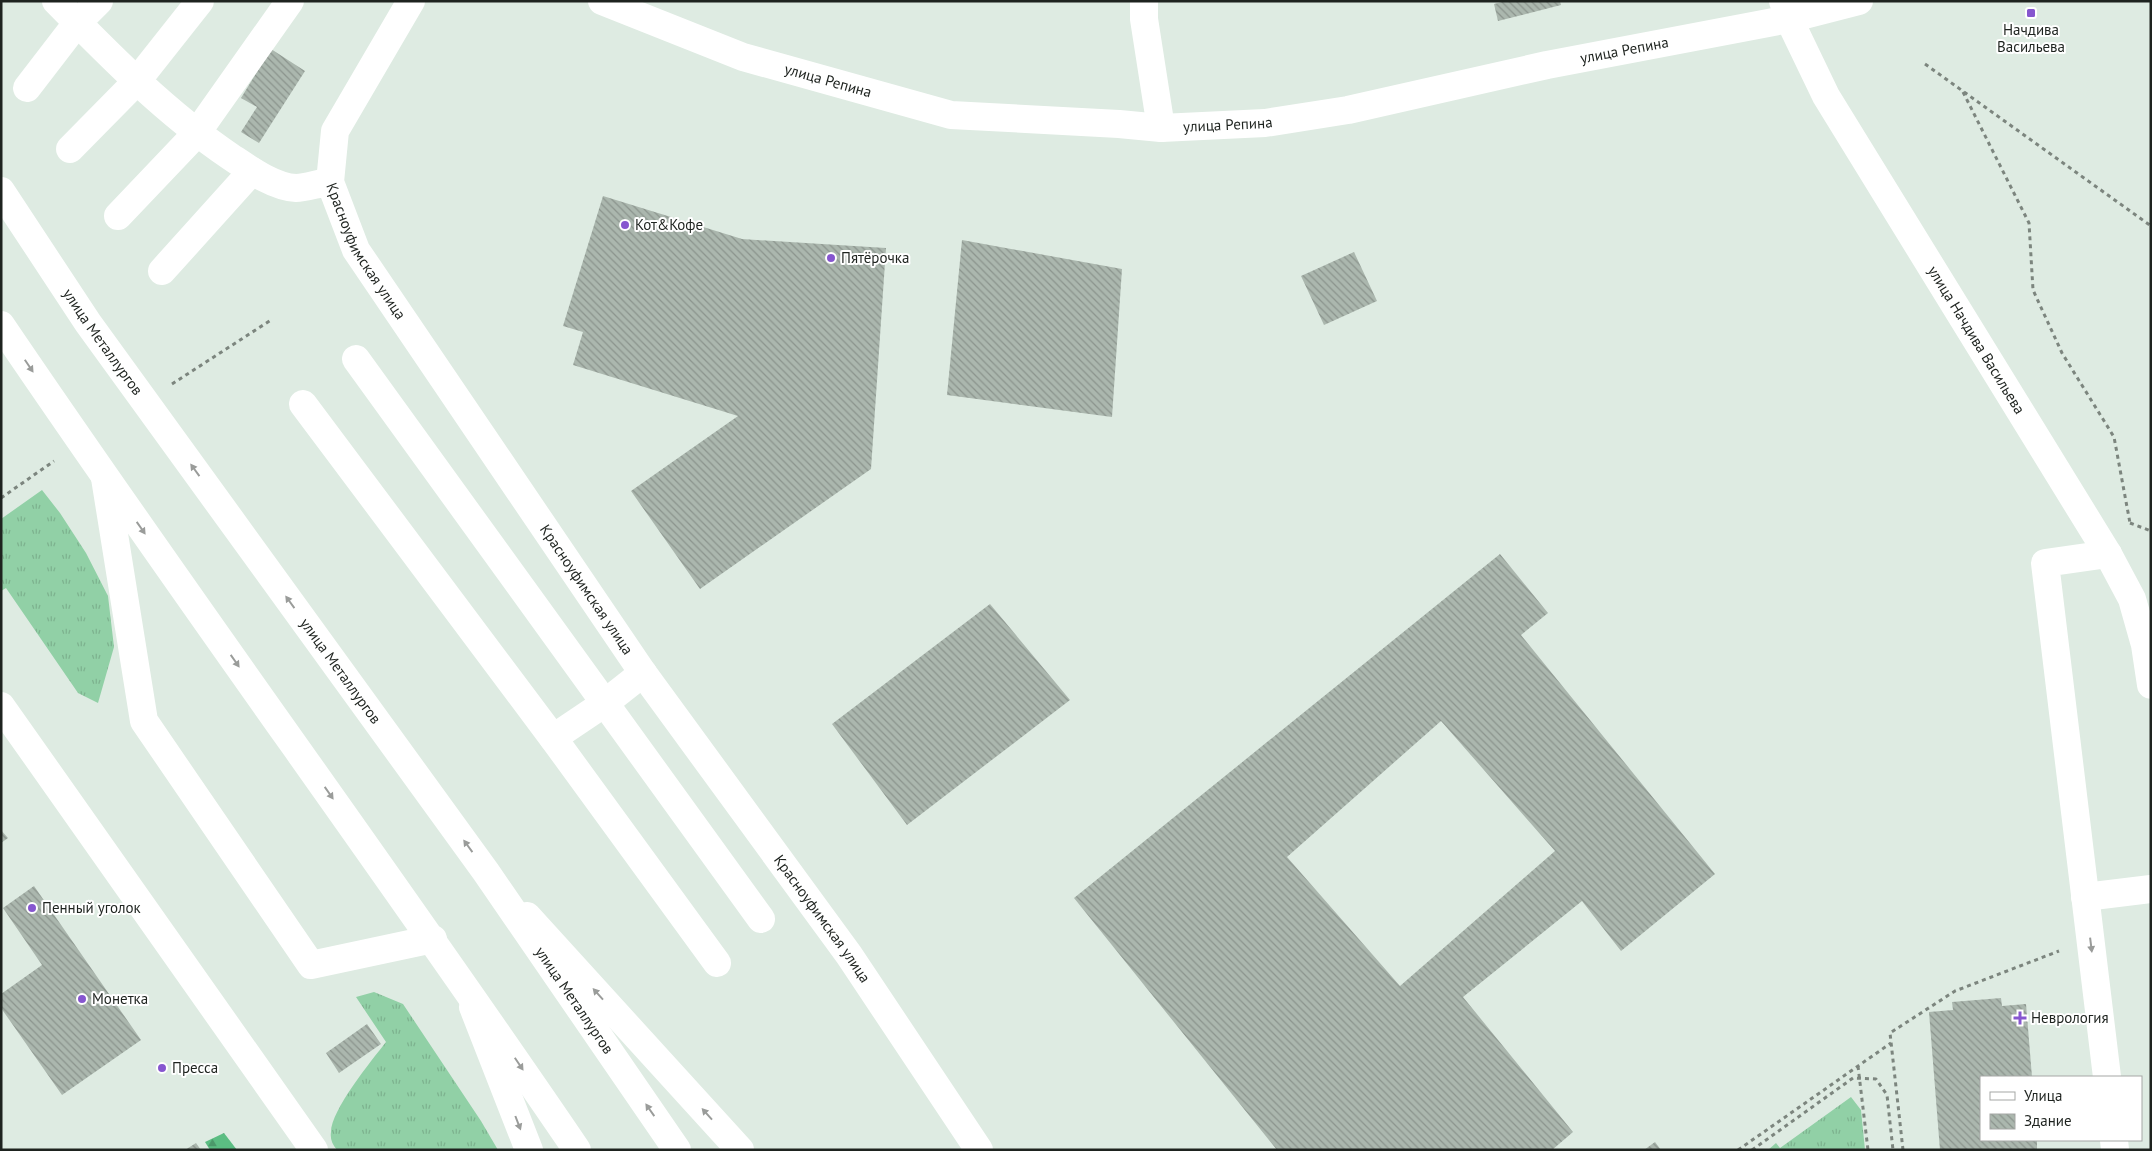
<svg xmlns="http://www.w3.org/2000/svg" width="2152" height="1151" viewBox="0 0 2152 1151" font-family="'PT Sans',sans-serif">
<style>
.grass{fill:url(#grass-tufts)}
.forest{fill:url(#forest-firs)}
.building{fill:url(#building-back-hatch);fill-rule:evenodd}
.lines{fill:none;stroke-linecap:round;stroke-linejoin:round}
.path{stroke:#7c857e;stroke-width:3;stroke-dasharray:4 4;stroke-linecap:butt}
.minor{stroke:#fff;stroke-width:28}
.major{stroke:#fff;stroke-width:28}
.oneway{fill:#9a9c9a}
.poi-dot{fill:#8656cf;stroke:#fff;stroke-width:2}
.labels{text-anchor:middle;stroke-width:4;stroke-linejoin:round;paint-order:stroke}
.poi-label{font-size:15px;fill:#1e231f;stroke:#fff;text-anchor:start}
.street-label{font-size:15px;fill:#1e231f;stroke:#fff}
</style>
<defs>
<pattern id="grass-tufts" width="24" height="20" patternUnits="userSpaceOnUse" patternTransform="scale(1.25)"><rect width="24" height="20" fill="#91d0a6"/><path d="M3 7l-1-3M5 7V3M7 7l1-3M15 17l-1-3M17 17v-4M19 17l1-3" fill="none" stroke="#7db28e"/></pattern>
<pattern id="forest-firs" width="22" height="20" patternUnits="userSpaceOnUse" patternTransform="scale(1.25)"><rect width="22" height="20" fill="#5bbd82"/><path d="M5 1l3.5 6h-7zM16 11l3.5 6h-7z" fill="#4b996a"/></pattern>
<pattern id="building-back-hatch" width="6" height="6" patternUnits="userSpaceOnUse" patternTransform="scale(1.25)"><rect width="6" height="6" fill="#abb7ae"/><path d="M-1 5l2 2M0 0l6 6M5-1l2 2" fill="none" stroke="#8b948d"/></pattern>
</defs>
<rect width="100%" height="100%" fill="#deebe2"/>
<!-- grass -->
<path class="grass" d="M42 490 60 513 86 553 108 596 114 647 98 703 78 693 6 588 1 591V519Z
M374 992 403 1004 481 1121 498 1150H337C332 1144 330 1139 331 1132 331 1110 372 1060 386 1042L356 997Z
M1851 1097 1861 1110 1865 1150H1768L1776 1143 1780 1148Z"/>
<!-- forest -->
<path class="forest" d="M224 1133 237 1150H210L205 1142Z"/>
<!-- building -->
<path class="building" d="M1506 1H1560L1561 5 1498 21 1494 4Z
M271 49 305 71 259 143 241 132 257 107 241 98Z
M603 196 742 239 886 248 871 469 700 589 631 491 738 416 573 365 583 332 563 326Z
M962 240 1122 269 1112 417 947 395Z
M1354 252 1377 301 1324 325 1301 276Z
M1500 554 1548 613 1521 635 1715 874 1621 951 1582 901 1463 997 1573 1132 1552 1150H1277L1074 898ZM1441 721 1555 851 1400 986 1287 857Z
M990 604 1070 700 907 825 832 724Z
M1 830 8 838 1 843Z
M34 886 141 1040 62 1095 1 1008V994L42 965 3 908Z
M2001 998 2002 1006 2026 1004 2032 1077H1981V1140H2037V1150H1940L1929 1012 1953 1010 1952 1002Z
M367 1024 381 1044 339 1073 326 1053Z
M1655 1142 1661 1150H1644Z
M196 1143 201 1150H185Z"/>
<g class="lines">
<!-- path -->
<path class="path" d="M1925 64 2151 226
M1963 92 2029 223 2033 290 2062 353 2114 437 2130 523
M172 384 271 320
M1 498 54 461
M2130 523 2151 531
M1858 1066 1868 1150
M1738 1150 1891 1043
M1752 1150 1853 1078 1876 1079 1887 1095 1893 1150
M1903 1150 1890 1033 1955 991 2059 951"/>
<!-- minor -->
<g class="minor">
<path d="M56 1C111 57 166 113 231 157 249 169 274 187 296 188 306 188 319 183 330 182"/>
<path id="s1" d="M411 1 335 131 330 182 356 250 643 673 849 955 979 1150"/>
<path d="M1144 1V19L1161 128"/>
<path id="s2" d="M1783 1 1789 19 1826 96 2108 554 2132 599 2145 645 2151 685"/>
<path d="M27 88 77 23 99 1"/>
<path d="M70 149 136 82 200 1"/>
<path d="M118 216 196 134 290 1"/>
<path d="M162 271 252 171"/>
<path d="M356 359 761 919"/>
<path d="M303 404 553 738 717 963"/>
<path d="M105 478 144 721 311 965 433 939"/>
<path d="M1 706 314 1150"/>
<path d="M553 738 605 703 643 673"/>
<path d="M2085 897 2151 889"/>
<path d="M527 916 740 1150"/>
<path d="M473 1007 529 1150"/>
<path d="M2107 1077 2045 563 2108 554"/>
<path d="M2114 1140 2115 1150"/>
</g>
<!-- major -->
<g class="major">
<path id="s3" d="M602 1 743 57 951 115 1119 124 1161 128 1265 123 1348 110 1547 65 1789 19 1859 1"/>
<path id="s4" d="M1 191 88 323 486 872 677 1150"/>
<path d="M1 325C189 603 389 873 577 1150"/>
</g>
</g>
<!-- one-way arrows -->
<defs><path id="oneway-solid" d="M-6-.8H1V-3.2L6.5 0L1 3.2V.8H-6Z" transform="scale(1.25)"/></defs>
<g class="oneway">
<use href="#oneway-solid" transform="translate(29 366) rotate(56)"/>
<use href="#oneway-solid" transform="translate(195 470) rotate(-126)"/>
<use href="#oneway-solid" transform="translate(141 528) rotate(55)"/>
<use href="#oneway-solid" transform="translate(290 602) rotate(-126)"/>
<use href="#oneway-solid" transform="translate(235 661) rotate(55)"/>
<use href="#oneway-solid" transform="translate(329 793) rotate(55)"/>
<use href="#oneway-solid" transform="translate(468 846) rotate(-126)"/>
<use href="#oneway-solid" transform="translate(2091 945) rotate(83)"/>
<use href="#oneway-solid" transform="translate(598 994) rotate(-132)"/>
<use href="#oneway-solid" transform="translate(519 1064) rotate(56)"/>
<use href="#oneway-solid" transform="translate(650 1110) rotate(-125)"/>
<use href="#oneway-solid" transform="translate(707 1114) rotate(-132)"/>
<use href="#oneway-solid" transform="translate(518 1123) rotate(69)"/>
</g>
<!-- markers -->
<g class="poi-dot">
<rect x="2026" y="8" width="10" height="10" rx="2.5"/>
<circle cx="625" cy="225" r="5"/>
<circle cx="831" cy="258" r="5"/>
<circle cx="32" cy="908" r="5"/>
<circle cx="82" cy="999" r="5"/>
<path d="M2017.5 1010.5h5v5h5v5h-5v5h-5v-5h-5v-5h5z"/>
<circle cx="162" cy="1068" r="5"/>
</g>
<g class="labels">
<!-- poi labels -->
<g class="poi-label">
<text x="2031" y="35" text-anchor="middle">Начдива<tspan x="2031" dy="17">Васильева</tspan></text>
<text x="635" y="230">Кот&amp;Кофе</text>
<text x="841" y="263">Пятёрочка</text>
<text x="42" y="913">Пенный уголок</text>
<text x="92" y="1004">Монетка</text>
<text x="2031" y="1023">Неврология</text>
<text x="172" y="1073">Пресса</text>
</g>
<!-- street labels -->
<g class="street-label">
<text dy="5" stroke="none"><textPath href="#s3" startOffset="1049">улица Репина</textPath></text>
<text dy="5" stroke="none"><textPath href="#s3" startOffset="240">улица Репина</textPath></text>
<text dy="5" stroke="none"><textPath href="#s3" startOffset="645">улица Репина</textPath></text>
<text dy="5" stroke="none"><textPath href="#s1" startOffset="280">Красноуфимская улица</textPath></text>
<text dy="5" stroke="none"><textPath href="#s2" startOffset="391">улица Начдива Васильева</textPath></text>
<text dy="5" stroke="none"><textPath href="#s4" startOffset="182">улица Металлургов</textPath></text>
<text dy="5" stroke="none"><textPath href="#s1" startOffset="685">Красноуфимская улица</textPath></text>
<text dy="5" stroke="none"><textPath href="#s4" startOffset="588">улица Металлургов</textPath></text>
<text dy="5" stroke="none"><textPath href="#s1" startOffset="1090">Красноуфимская улица</textPath></text>
<text dy="5" stroke="none"><textPath href="#s4" startOffset="992">улица Металлургов</textPath></text>
</g>
</g>
<!-- border -->
<rect width="2152" height="1151" fill="none" stroke="#1e231f" stroke-width="5"/>
<!-- legend -->
<rect x="1980" y="1076" width="162" height="65" fill="#ffffff" stroke="#a5a7a5"/>
<rect x="1990" y="1092" width="25" height="8" fill="#ffffff" stroke="#a5a7a5"/>
<text x="2024" y="1101" font-size="15" fill="#1e231f">Улица</text>
<rect x="1990" y="1114" width="25" height="15" fill="url(#building-back-hatch)" stroke="#a5a7a5"/>
<text x="2024" y="1126" font-size="15" fill="#1e231f">Здание</text>
</svg>
